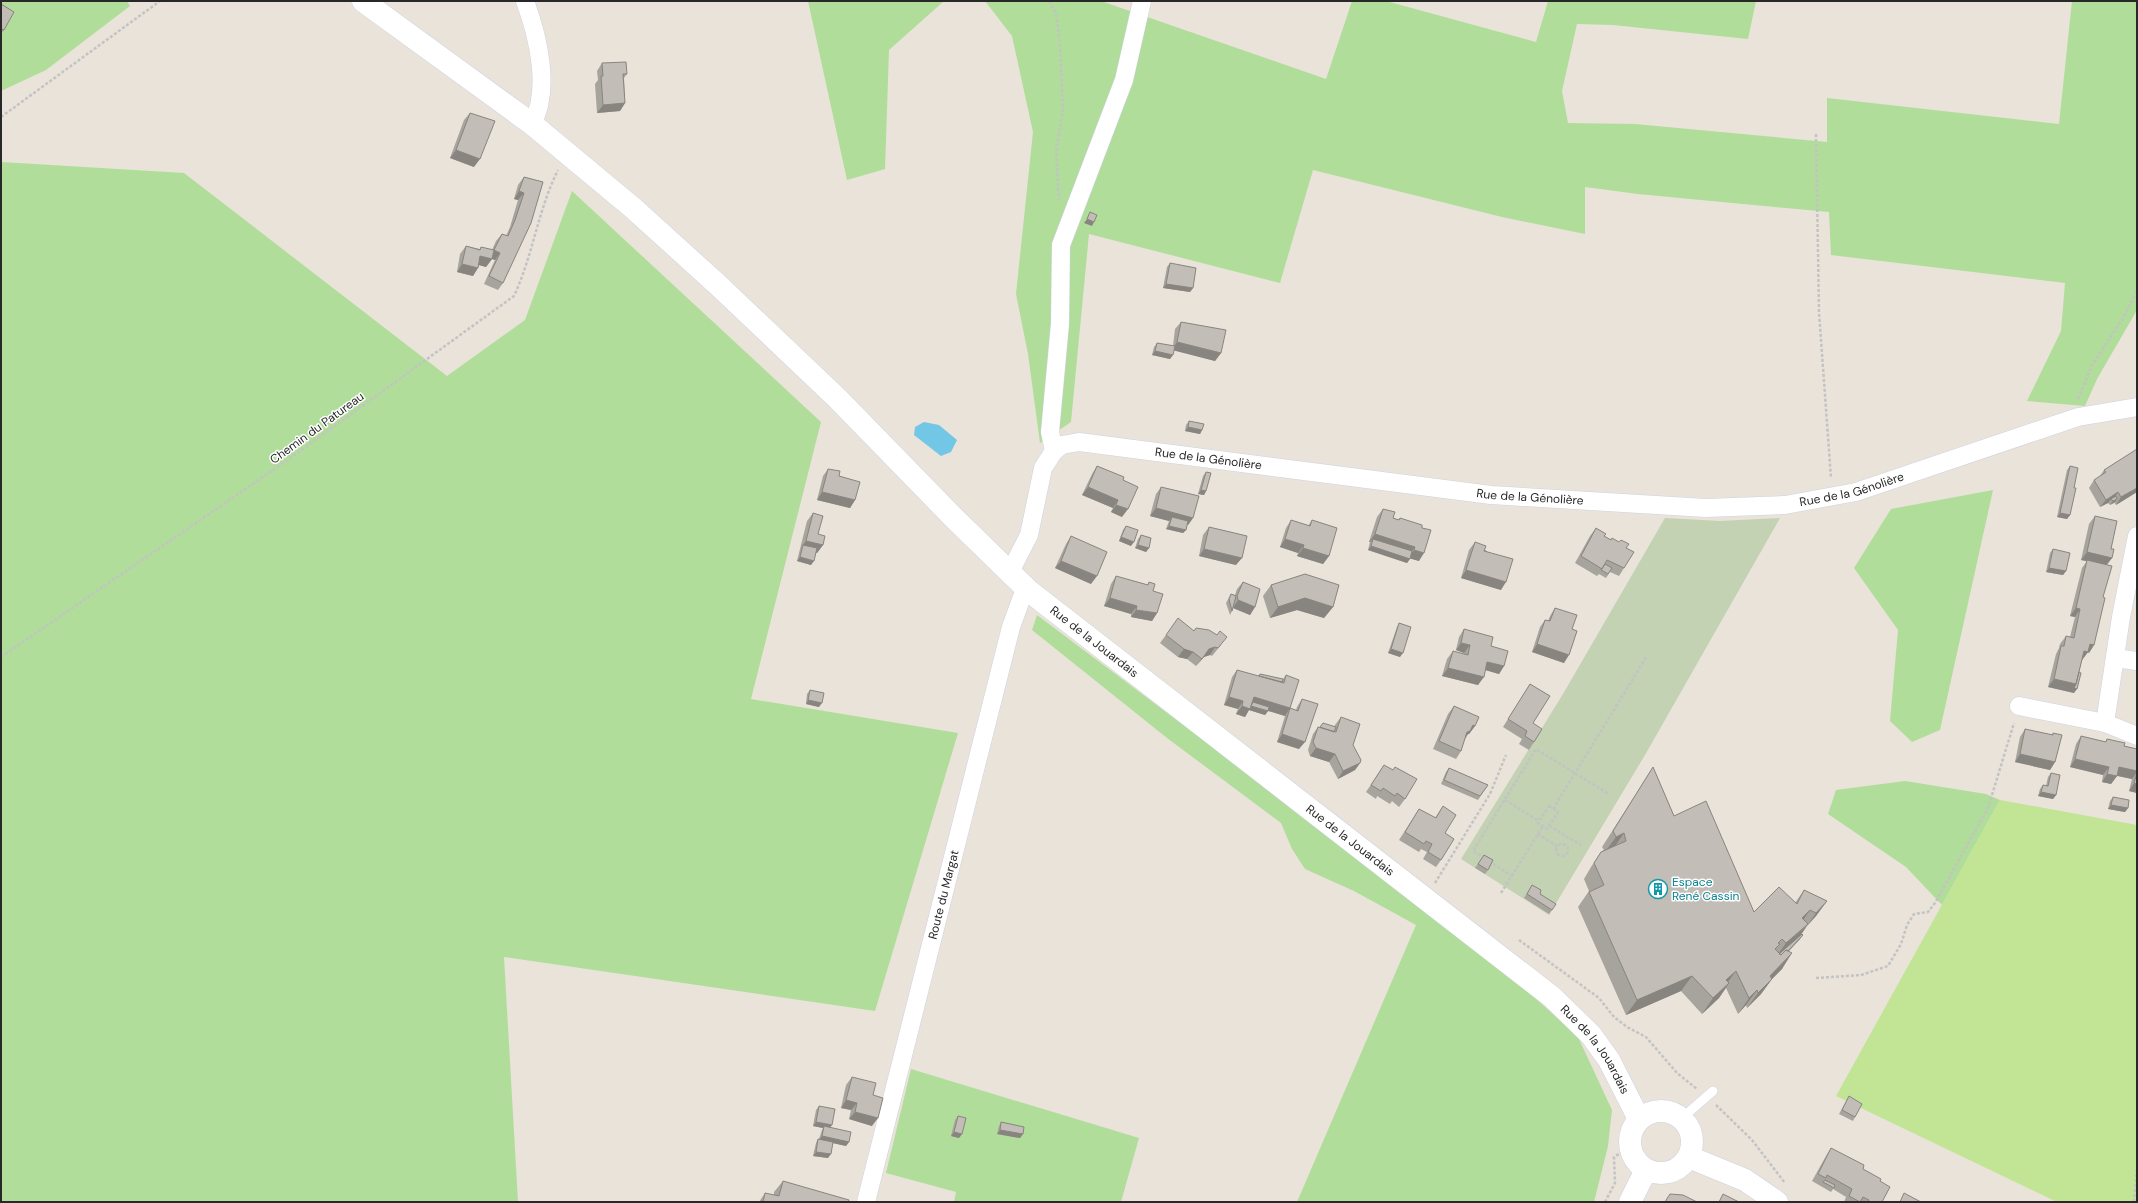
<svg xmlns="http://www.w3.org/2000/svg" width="2138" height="1203" viewBox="0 0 2138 1203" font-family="'DM Sans',sans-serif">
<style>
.green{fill:#b0dd99}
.cemetery{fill:#c2d2b2}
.pitch{fill:#c2e495}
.water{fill:#72c6e6}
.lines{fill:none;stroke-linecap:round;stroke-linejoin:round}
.lane-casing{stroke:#cfd2e0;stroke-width:10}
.street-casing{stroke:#cfd2e0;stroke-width:19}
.secondary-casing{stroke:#cfd2e0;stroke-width:23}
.path{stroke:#c3c3c3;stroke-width:2.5;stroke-dasharray:3 2;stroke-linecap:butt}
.lane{stroke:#fff;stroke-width:9}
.street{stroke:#fff;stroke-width:18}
.secondary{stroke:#fff;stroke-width:22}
.wall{fill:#a7a39d}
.shaded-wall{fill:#88847f}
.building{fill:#c2bdb6;stroke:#88847f}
.labels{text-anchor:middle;stroke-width:3;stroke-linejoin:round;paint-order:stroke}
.street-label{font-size:12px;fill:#282828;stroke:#fff}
.culture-label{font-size:12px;fill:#0d838f;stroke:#fff;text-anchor:start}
</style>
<rect width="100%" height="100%" fill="#e9e3da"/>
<!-- green -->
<path class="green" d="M1 1H127L130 6 46 70 1 91Z
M808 1H944L889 50 885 169 847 180Z
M985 1H1101L1326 79 1352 1H1386L1536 42 1548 1H1756L1748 39 1613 25 1577 24 1562 91 1568 123 1635 124 1827 142V98L2059 124 2072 1H2137V310L2097 379 2085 406 2027 401 2061 331 2065 283 1831 255 1829 212 1638 194 1585 187V234L1502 217 1313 170 1280 283 1089 234 1071 422 1040 443 1028 354 1016 294 1033 132 1012 36Z
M1 162 184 173 447 376 525 320 572 191 821 422 751 699 958 733 875 1011 504 957 518 1202H1Z
M1993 490 1940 730 1912 742 1890 721 1898 630 1854 568 1891 509Z
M1037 615 1384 876 1522 986 1578 1037 1612 1110 1608 1146 1594 1202H1297L1416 925 1354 891 1305 869 1292 849 1281 823 1167 738 1032 630Z
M1905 781 1986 794 2000 800 1942 905 1906 867 1828 814 1836 790Z
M911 1069 1139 1138 1121 1202H954L956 1192 886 1173Z"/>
<!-- cemetery -->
<path class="cemetery" d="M1665 518 1720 521 1780 518 1645 755 1549 915 1461 859 1563 694Z"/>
<!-- pitch -->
<path class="pitch" d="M2000 800 2137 825V1202H2057L1836 1096Z"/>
<!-- water -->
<path class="water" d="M924 422 939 425 957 440 951 452 941 456 914 435 915 427Z"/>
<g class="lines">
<!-- lane casing -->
<g class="lane-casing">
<path id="lane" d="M1682 1118 1713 1091"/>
</g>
<!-- street casing -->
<g class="street-casing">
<g id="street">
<path d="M525 1C538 36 551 90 532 124"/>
<path d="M1054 451 1050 432 1060 324 1061 245 1124 80 1142 1"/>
<path id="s1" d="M1010 572 1029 535 1043 468 1054 451 1062 445 1079 442 1491 495 1706 508 1785 505 1856 492 2078 417 2137 407"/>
<path d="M2115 658 2137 661"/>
<path d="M2019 706 2105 723 2137 736"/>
<path d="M2105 723 2121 617 2137 536"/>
<path id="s2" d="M866 1202 1011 627 1022 597 1029 591"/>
</g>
</g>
<!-- secondary casing -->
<g class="secondary-casing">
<g id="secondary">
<path id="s3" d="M363 1 532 124 633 208 718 285 837 398 952 516 1029 591 1552 997 1591 1035 1609 1060 1639 1119"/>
<circle cx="1661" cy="1142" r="31"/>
<path d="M1689 1157 1745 1180 1777 1202"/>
<path d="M1630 1202 1646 1170"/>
</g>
</g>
<!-- path -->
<path class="path" d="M1049 1 1056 13 1060 46 1063 110 1056 152 1059 200
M1 117 160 1
M1816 134 1819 312 1831 478
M2078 399 2092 365 2123 318 2137 291
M1 657 289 459 514 296C533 255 538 210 558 170
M1505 800 1539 821
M1549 806 1558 812 1547 829 1538 823Z
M1553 809 1647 656
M1549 826 1581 845
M1538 834 1557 846
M1556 850a6 6 0 1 1 12 0a6 6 0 1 1-12 0Z
M1485 858 1473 851 1536 749 1609 794
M1489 861 1512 876
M1435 883 1490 794 1506 755
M1501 893 1543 826
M1519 940 1599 998 1614 1017 1627 1027 1646 1037 1677 1073 1697 1089
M1816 978 1861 975 1888 966 1901 944 1907 925 1914 914 1928 912 1935 903 1988 808 2014 723
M1716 1105 1752 1140 1785 1183
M1605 1202 1615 1183 1614 1157 1622 1152 1630 1149
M2134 1202 2137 1168"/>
<!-- lane -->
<use href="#lane" class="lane"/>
<!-- street -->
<use href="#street" class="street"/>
<!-- secondary -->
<use href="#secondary" class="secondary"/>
</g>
<!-- wall -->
<path class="wall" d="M1 4 4 30 1 34Z
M602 63 627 74 624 78 625 103 620 111 597 113 595 84 598 80 597 71Z
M470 113 474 167 450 158 464 120Z
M524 177 543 182 503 283 498 290 484 284 495 260 492 259 486 267 479 265 473 276 457 272 460 254 466 246 480 249 481 247 492 250 496 241 502 234 506 236 510 227 518 200 514 199 518 185Z
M1170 263 1193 288 1190 292 1163 288 1167 267Z
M1181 322 1221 353 1215 361 1174 350 1170 359 1152 355 1154 347 1157 343 1173 346 1175 329Z
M1189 421 1202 430 1200 434 1185 431 1186 425Z
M1097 466 1123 480 1122 517 1111 512 1113 508 1082 495 1092 474Z
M2070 466 2074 488 2070 515 2067 519 2057 517 2067 470Z
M828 469 839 476 855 500 850 508 817 500 823 476Z
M2104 470 2137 492 2116 505 2114 502 2110 505 2108 503 2100 507 2089 488 2094 480 2100 476Z
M1206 472V491L1204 495 1198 494 1203 476Z
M1161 487 1193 518 1188 525H1187L1186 530 1183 533 1166 529 1169 521 1150 516 1156 494Z
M1383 509 1393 518 1398 520 1400 518 1422 528 1419 561 1410 558 1407 563 1368 550 1370 542H1369L1377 517Z
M813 513 818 534 823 545 817 553H816L811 565 797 561 807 521Z
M2095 516 2111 549 2112 558 2107 565 2103 597 2094 645 2089 653 2088 652 2082 660 2074 693 2048 687 2056 654 2059 648 2060 644 2066 636 2070 637 2075 617 2070 616 2082 568 2087 561 2081 560 2089 524Z
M1291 520 1308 526 1312 520 1329 556 1323 564 1297 556 1298 553 1280 547 1286 528Z
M1126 526 1131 546 1119 541 1123 530Z
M1209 527 1236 565 1199 556 1203 535Z
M1596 528 1604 536 1626 548 1624 568 1619 576 1610 572 1606 578 1599 574 1597 576 1575 563 1590 536Z
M1141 535 1149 548 1146 552 1135 548 1138 539Z
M1071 536 1091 584 1055 568 1066 544Z
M1475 542 1488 552 1501 590 1461 578 1469 550Z
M2053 549 2066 571 2063 575 2046 572 2050 553Z
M1116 576 1147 585 1149 582 1153 591 1157 613 1152 621 1131 617V614L1104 606 1111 584Z
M1243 582 1255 607 1250 615 1233 608 1232 611 1230 615 1226 603 1231 594 1235 595 1237 589Z
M1271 585 1333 607 1324 618 1297 610 1270 618 1263 596Z
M1555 608 1572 629 1564 663 1532 652 1540 627 1545 620 1548 621 1550 616Z
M1399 623 1400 657 1388 653 1397 627Z
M1464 629 1491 646 1504 666 1499 674 1485 670 1478 685 1442 676 1447 659 1453 651 1464 654V653L1456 650 1459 637Z
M1194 631 1221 645 1212 656 1210 655 1204 657 1196 666 1187 659 1178 657 1160 643 1166 635Z
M1237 670 1258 676 1260 674 1283 679 1286 675 1290 708 1296 710 1297 707 1302 699 1299 749 1277 742 1285 716 1268 711 1265 715 1249 710 1245 717 1236 714 1238 709 1224 705 1232 677Z
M1530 684 1534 742 1529 750 1519 744 1522 739 1503 727Z
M810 690 819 707 806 704 807 694Z
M1454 706 1475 726 1469 734H1468L1465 738 1461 751 1456 759 1433 749 1448 714Z
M1341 717 1353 745 1360 763 1355 770 1338 779 1329 762 1310 756 1308 750 1313 734 1318 727H1320L1323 723 1334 727 1335 725Z
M2025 729 2052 735 2053 733 2055 762 2050 770 2015 762 2020 737Z
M2081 736 2105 742 2107 739 2124 746 2137 749V793L2129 791 2132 779 2117 776 2111 784 2102 782 2103 775 2070 767 2076 744Z
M1384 765 1405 799 1399 807 1392 801 1390 804 1377 796 1376 799 1366 792Z
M1653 767 1674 816 1754 912 1795 903 1804 890 1827 901 1816 916 1807 926 1800 936V939L1789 951 1782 969 1772 979 1761 994 1747 1008 1746 1005 1738 1014 1726 988 1719 998 1702 1014 1681 991 1626 1015 1578 907 1589 891 1584 879 1591 867 1601 852 1604 850 1602 847 1643 783Z
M1449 768 1488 785 1478 800 1441 784 1446 772Z
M2051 773 2056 795 2053 799 2038 796 2040 789 2043 785 2046 786 2048 777Z
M2113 797 2128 808 2125 812 2108 809 2110 801Z
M1443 806 1445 833 1441 860 1436 867 1423 859 1427 852 1421 849 1419 852 1399 840 1419 809 1435 818Z
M1484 855 1488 870 1485 874 1475 868Z
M1532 885 1552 910 1549 914 1524 898Z
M852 1077 873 1095 872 1126 849 1119 851 1110 841 1108 846 1085Z
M1849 1096 1855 1117 1853 1121 1839 1114Z
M819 1106 830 1127 849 1142 846 1146 833 1143 828 1158 813 1156 816 1143 818 1139H819L822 1130 823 1128 813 1126 816 1110Z
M958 1116 962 1134 959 1138 951 1136 955 1120Z
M1001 1122 1023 1134 1020 1138 997 1134 999 1126Z
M1831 1148 1880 1181 1882 1202H1844L1846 1197 1833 1189 1831 1192 1812 1181 1826 1156Z
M783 1181 848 1202H759L765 1193 774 1195V1192Z"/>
<!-- shaded-wall -->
<path class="shaded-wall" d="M625 103 620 111 597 113 603 105Z
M456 150 480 159 474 167 450 158Z
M519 191 524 193 518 200 514 199Z
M1087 219 1094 222 1092 226 1084 223Z
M494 250 500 253 495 260 492 259 486 267 475 264 480 256Z
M462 264 478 268 473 276 457 272Z
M1166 284 1193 288 1190 292 1163 288Z
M1177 342 1221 353 1215 361 1172 350Z
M1155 351 1173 355 1170 359 1152 355Z
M1188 427 1202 430 1200 434 1185 431Z
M1088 487 1118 500 1113 508 1082 495Z
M2137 488V492L2116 505 2121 497Z
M1201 490 1206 491 1204 495 1198 494Z
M822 492 855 500 850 508 817 500Z
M2118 492 2113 500 2111 499 2108 503 2100 507 2106 500Z
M2117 499 2114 503 2110 505 2113 501Z
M1116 505 1128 509 1122 517 1111 512Z
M1156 508 1193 518 1188 525 1170 521 1172 517 1169 521 1150 516Z
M2060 513 2070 515 2067 519 2057 517Z
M1169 526 1186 530 1183 533 1166 529Z
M1375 534 1415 547 1409 555 1373 539 1370 542H1369Z
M1121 537 1134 542 1131 546 1119 541Z
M1285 539 1304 545 1298 553 1280 547Z
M806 541 823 545 817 553 802 549 803 545 800 549Z
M1138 545 1149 548 1146 552 1135 548Z
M1371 546 1410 559 1407 563 1368 550Z
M1303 548 1329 556 1323 564 1297 556Z
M1204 549 1242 558 1236 565 1199 556Z
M1414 550 1424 553 1419 561 1408 558Z
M2087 552 2112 558 2106 565 2081 560Z
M800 557 814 561 811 565 797 561Z
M1061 561 1097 576 1091 584 1055 568Z
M2049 568 2066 571 2063 575 2046 572Z
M1466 570 1506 582 1501 590 1461 578Z
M1110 598 1137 606 1131 614 1104 606Z
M1305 598 1333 607 1324 618 1297 610 1270 618 1278 607Z
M1238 600 1255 607 1250 615 1233 608Z
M2076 608 2080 609 2075 617 2070 616Z
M1136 610 1157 613 1152 621 1131 617Z
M1461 643 1470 645 1464 653 1456 650Z
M1537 644 1569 655 1564 663 1532 652Z
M2090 644 2094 645 2089 653 2088 652 2082 660 2078 659Z
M1215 647 1210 655 1204 657 1196 666 1209 649Z
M1184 649 1193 652 1187 659 1178 657Z
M1391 649 1403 653 1400 657 1388 653Z
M1487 662 1504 666 1499 674 1482 669Z
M1448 668 1484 677 1478 685 1442 676Z
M2054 679 2076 684 2077 689 2074 693 2048 687Z
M1229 697 1243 701 1238 709 1224 705Z
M1254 697 1290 708 1285 716 1250 705Z
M808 700 822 703 819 707 806 704Z
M1242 706H1250L1268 711 1265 715 1249 710 1245 717 1236 714Z
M1473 725 1475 726 1469 734H1468L1465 739 1462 740Z
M1282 734 1305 742 1299 749 1277 742Z
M1316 748 1335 754 1329 762 1310 756Z
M2020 754 2055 762 2050 770 2015 762Z
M2075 759 2109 767 2103 775 2070 767Z
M1360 763 1355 770 1338 779 1343 771Z
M2119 767 2137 771V772L2132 779 2114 775Z
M2107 774 2117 776 2111 784 2102 782Z
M2134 783 2137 784V793L2129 791Z
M2041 792 2056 795 2053 799 2038 796Z
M2111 805 2128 808 2125 812 2108 809Z
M1624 833 1613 849 1605 852 1616 837Z
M1827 901 1816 916 1807 926 1797 940 1775 958 1786 943 1807 926 1816 913Z
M1810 910 1799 926 1802 918Z
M1803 935 1800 939 1770 971 1773 967Z
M1792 953 1782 969 1759 992 1770 976Z
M1736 971 1725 986 1726 980Z
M1692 976 1681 991 1626 1015 1637 1000Z
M1772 979 1761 994 1747 1008 1758 993Z
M1729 983 1719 998 1702 1014 1713 998Z
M1757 990 1746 1005 1738 1014 1749 998Z
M846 1100 857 1103 851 1110 841 1108Z
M855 1112 878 1118 872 1126 849 1119Z
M816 1122 832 1125 829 1129 824 1126 823 1128 813 1126Z
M1000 1130 1023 1134 1020 1138 997 1134Z
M954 1132 962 1134 959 1138 951 1136Z
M822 1136 849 1142 846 1146 819 1140Z
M816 1152 831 1154 828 1158 813 1156Z"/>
<!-- building -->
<path class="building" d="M1 4 14 12 4 30 1 29Z
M626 62 627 74H623L625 103 603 105 601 76H603L602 63Z
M470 113 495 121 480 159 456 150Z
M524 177 543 182 531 223 503 283 489 276 500 253 494 250 502 234 508 236 515 220 524 193 519 191Z
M1090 212 1097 215 1094 222 1087 219Z
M466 246 480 250 481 247 494 250 492 259 480 256 478 268 462 264Z
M1170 263 1196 268 1193 288 1166 284Z
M1181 322 1226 330 1221 353 1177 342Z
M1157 343 1175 346 1173 355 1155 351Z
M1189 421 1204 424 1202 430 1188 427Z
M2137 449V488L2121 497 2118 492 2106 500 2094 480 2106 472 2104 470Z
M1097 466 1124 477 1123 480 1138 487 1128 509 1116 505 1118 500 1088 487Z
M2070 466 2078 468 2074 488H2076L2070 515 2060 513Z
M828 469 840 471 839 476 860 482 855 500 822 492Z
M1206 472 1211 473 1206 491 1201 490Z
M1161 487 1199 496 1193 518 1156 508Z
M2116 496 2117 499 2113 501 2111 499Z
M1383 509 1395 512 1393 518 1399 520 1400 518 1422 525V528L1431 530 1424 553 1414 550 1415 547 1375 534Z
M813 513 823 516 818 534 825 536 823 545 806 541Z
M2095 516 2117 521 2111 549H2114L2112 558 2087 552Z
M1172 517 1188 521 1186 530 1169 526Z
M1291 520 1310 526 1312 520 1337 528 1329 556 1303 548 1304 545 1285 539Z
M1126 526 1138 530 1134 542 1121 537Z
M1209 527 1247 536 1242 558 1204 549Z
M1596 528 1606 534 1604 536 1611 540 1612 538 1619 542 1621 540 1629 544 1626 548 1634 552 1624 568 1607 560 1602 569 1581 556Z
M1141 535 1151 538 1149 548 1138 545Z
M1071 536 1107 552 1097 576 1061 561Z
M1373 539 1412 551 1410 559 1371 546Z
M1475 542 1486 546 1484 551 1513 559 1506 582 1466 570Z
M803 545 817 548 814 561 800 557Z
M2053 549 2070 553 2066 571 2049 568Z
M2087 560 2112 566 2103 597 2105 598 2094 645 2090 644 2088 652 2084 651 2076 684 2054 679 2061 646H2064L2066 636 2074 638 2080 609 2076 608Z
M1605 564 1612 568 1608 574 1601 570Z
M1305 574 1339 585 1333 607 1305 598 1278 607 1271 585Z
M1116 576 1148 585 1149 582 1155 584 1153 591 1163 594 1157 613 1136 610 1137 606 1110 598Z
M1243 582 1260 589 1255 607 1238 600 1237 596Z
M1231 594 1236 596 1232 611 1229 599Z
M1555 608 1577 615 1572 629 1577 631 1569 655 1537 644 1545 620 1550 621Z
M1178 618 1194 631 1196 628 1209 630 1217 635 1220 631 1227 637 1218 648 1215 647 1209 649 1202 659 1193 652 1184 649 1166 635Z
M1399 623 1411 627 1403 653 1391 649Z
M1464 629 1493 637 1491 646 1508 651 1504 666 1487 662 1484 677 1448 668 1453 651 1468 655 1470 645 1461 643Z
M1237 670 1284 683 1286 675 1299 680 1290 708 1298 711 1302 699 1318 704 1305 742 1282 734 1290 708 1254 697 1250 709 1242 706 1243 701 1229 697Z
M2079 672 2081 673 2077 689 2074 688 2076 684Z
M1260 674 1283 679 1282 682 1259 676Z
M1530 684 1550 696 1533 723 1542 729 1534 742 1525 736 1527 731 1508 719Z
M810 690 824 693 822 703 808 700Z
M1253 702 1269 707 1268 711 1251 706Z
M1454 706 1479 717 1475 726 1473 725 1470 731 1467 732 1461 751 1439 741Z
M1341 717 1360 724 1353 745 1361 760 1360 763 1343 771 1335 754 1316 748 1313 742 1318 727 1336 732Z
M1323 723 1336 727 1334 732 1320 727Z
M2025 729 2053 735V733L2062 735 2055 762 2020 754Z
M2081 736 2106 742 2107 739 2125 743 2124 746 2137 749V771L2119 767 2117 776 2107 774 2109 767 2075 759Z
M1384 765 1393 770 1395 767 1417 779 1405 799 1397 793 1395 796 1383 788 1381 791 1371 785Z
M1653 767 1674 816 1706 801 1754 912 1779 887 1797 904 1804 890 1827 901 1816 913 1810 910 1802 918 1808 924 1786 943 1782 939 1778 943 1780 944 1775 949 1781 955 1786 950 1792 953 1770 976 1772 979 1758 993 1757 990 1749 998 1736 971 1726 980 1729 983 1713 998 1692 976 1637 1000 1589 892 1604 885 1594 863 1601 852 1626 841 1624 833 1616 837 1613 831Z
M1449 768 1488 785 1480 796 1444 780Z
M2051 773 2060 775 2056 795 2041 792 2043 785 2048 786Z
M2137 773V784L2134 783Z
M2113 797 2129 800 2128 808 2111 805Z
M1443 806 1456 815 1445 833 1454 839 1441 860 1428 852 1432 844 1426 841 1424 844 1405 832 1419 809 1436 818Z
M1484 855 1493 860 1488 870 1478 864Z
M1532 885 1541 890 1540 894 1556 904 1552 910 1527 894Z
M1802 934 1803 935 1788 951 1786 950 1781 955 1779 954Z
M852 1077 876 1083 873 1095 883 1098 878 1118 855 1112 857 1103 846 1100Z
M1849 1096 1862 1104 1855 1117 1842 1110Z
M819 1106 835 1109 832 1125 816 1122Z
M958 1116 966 1118 962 1134 954 1132Z
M1001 1122 1024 1127 1023 1134 1000 1130Z
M824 1126 851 1132 849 1142 822 1136Z
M818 1139 833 1142 831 1154 816 1152Z
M1831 1148 1864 1165 1863 1169 1881 1179 1880 1181 1890 1187 1882 1202H1868L1869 1200 1863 1197 1860 1202 1849 1196 1852 1189 1827 1175 1826 1178 1818 1174Z
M1825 1180 1835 1185 1834 1188 1823 1182Z
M783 1181 849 1200 848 1202H763L765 1193 779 1196Z
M1904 1193 1921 1202H1900Z
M1670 1194 1683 1195 1697 1202H1665L1668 1197Z
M1723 1194 1739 1202H1719Z"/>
<!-- icons -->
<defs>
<g id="building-ring" transform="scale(1)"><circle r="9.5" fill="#fff" stroke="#0f9aa8" stroke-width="1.5"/><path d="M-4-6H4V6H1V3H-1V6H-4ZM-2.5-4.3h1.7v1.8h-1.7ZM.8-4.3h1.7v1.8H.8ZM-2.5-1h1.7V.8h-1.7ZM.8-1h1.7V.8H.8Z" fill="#0f9aa8"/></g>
</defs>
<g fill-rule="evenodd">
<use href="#building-ring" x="1658" y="889"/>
</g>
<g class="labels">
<!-- street labels -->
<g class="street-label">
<text transform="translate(317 428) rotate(-36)" y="4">Chemin du Patureau</text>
<text dy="4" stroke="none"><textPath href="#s1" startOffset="288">Rue de la Génolière</textPath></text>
<text dy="4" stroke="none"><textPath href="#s1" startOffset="936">Rue de la Génolière</textPath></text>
<text dy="4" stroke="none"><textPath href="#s1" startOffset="612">Rue de la Génolière</textPath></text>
<text dy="4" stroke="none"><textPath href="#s3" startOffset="974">Rue de la Jouardais</textPath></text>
<text dy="4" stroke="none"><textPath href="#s3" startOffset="1298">Rue de la Jouardais</textPath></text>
<text dy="4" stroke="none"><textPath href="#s2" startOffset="317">Route du Margat</textPath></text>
<text dy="4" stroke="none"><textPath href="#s3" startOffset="1622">Rue de la Jouardais</textPath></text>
</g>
<!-- culture labels -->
<g class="culture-label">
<text x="1672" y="886">Espace<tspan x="1672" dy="14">René Cassin</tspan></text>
</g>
</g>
<!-- border -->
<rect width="2138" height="1203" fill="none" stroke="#282828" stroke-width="4"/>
</svg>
